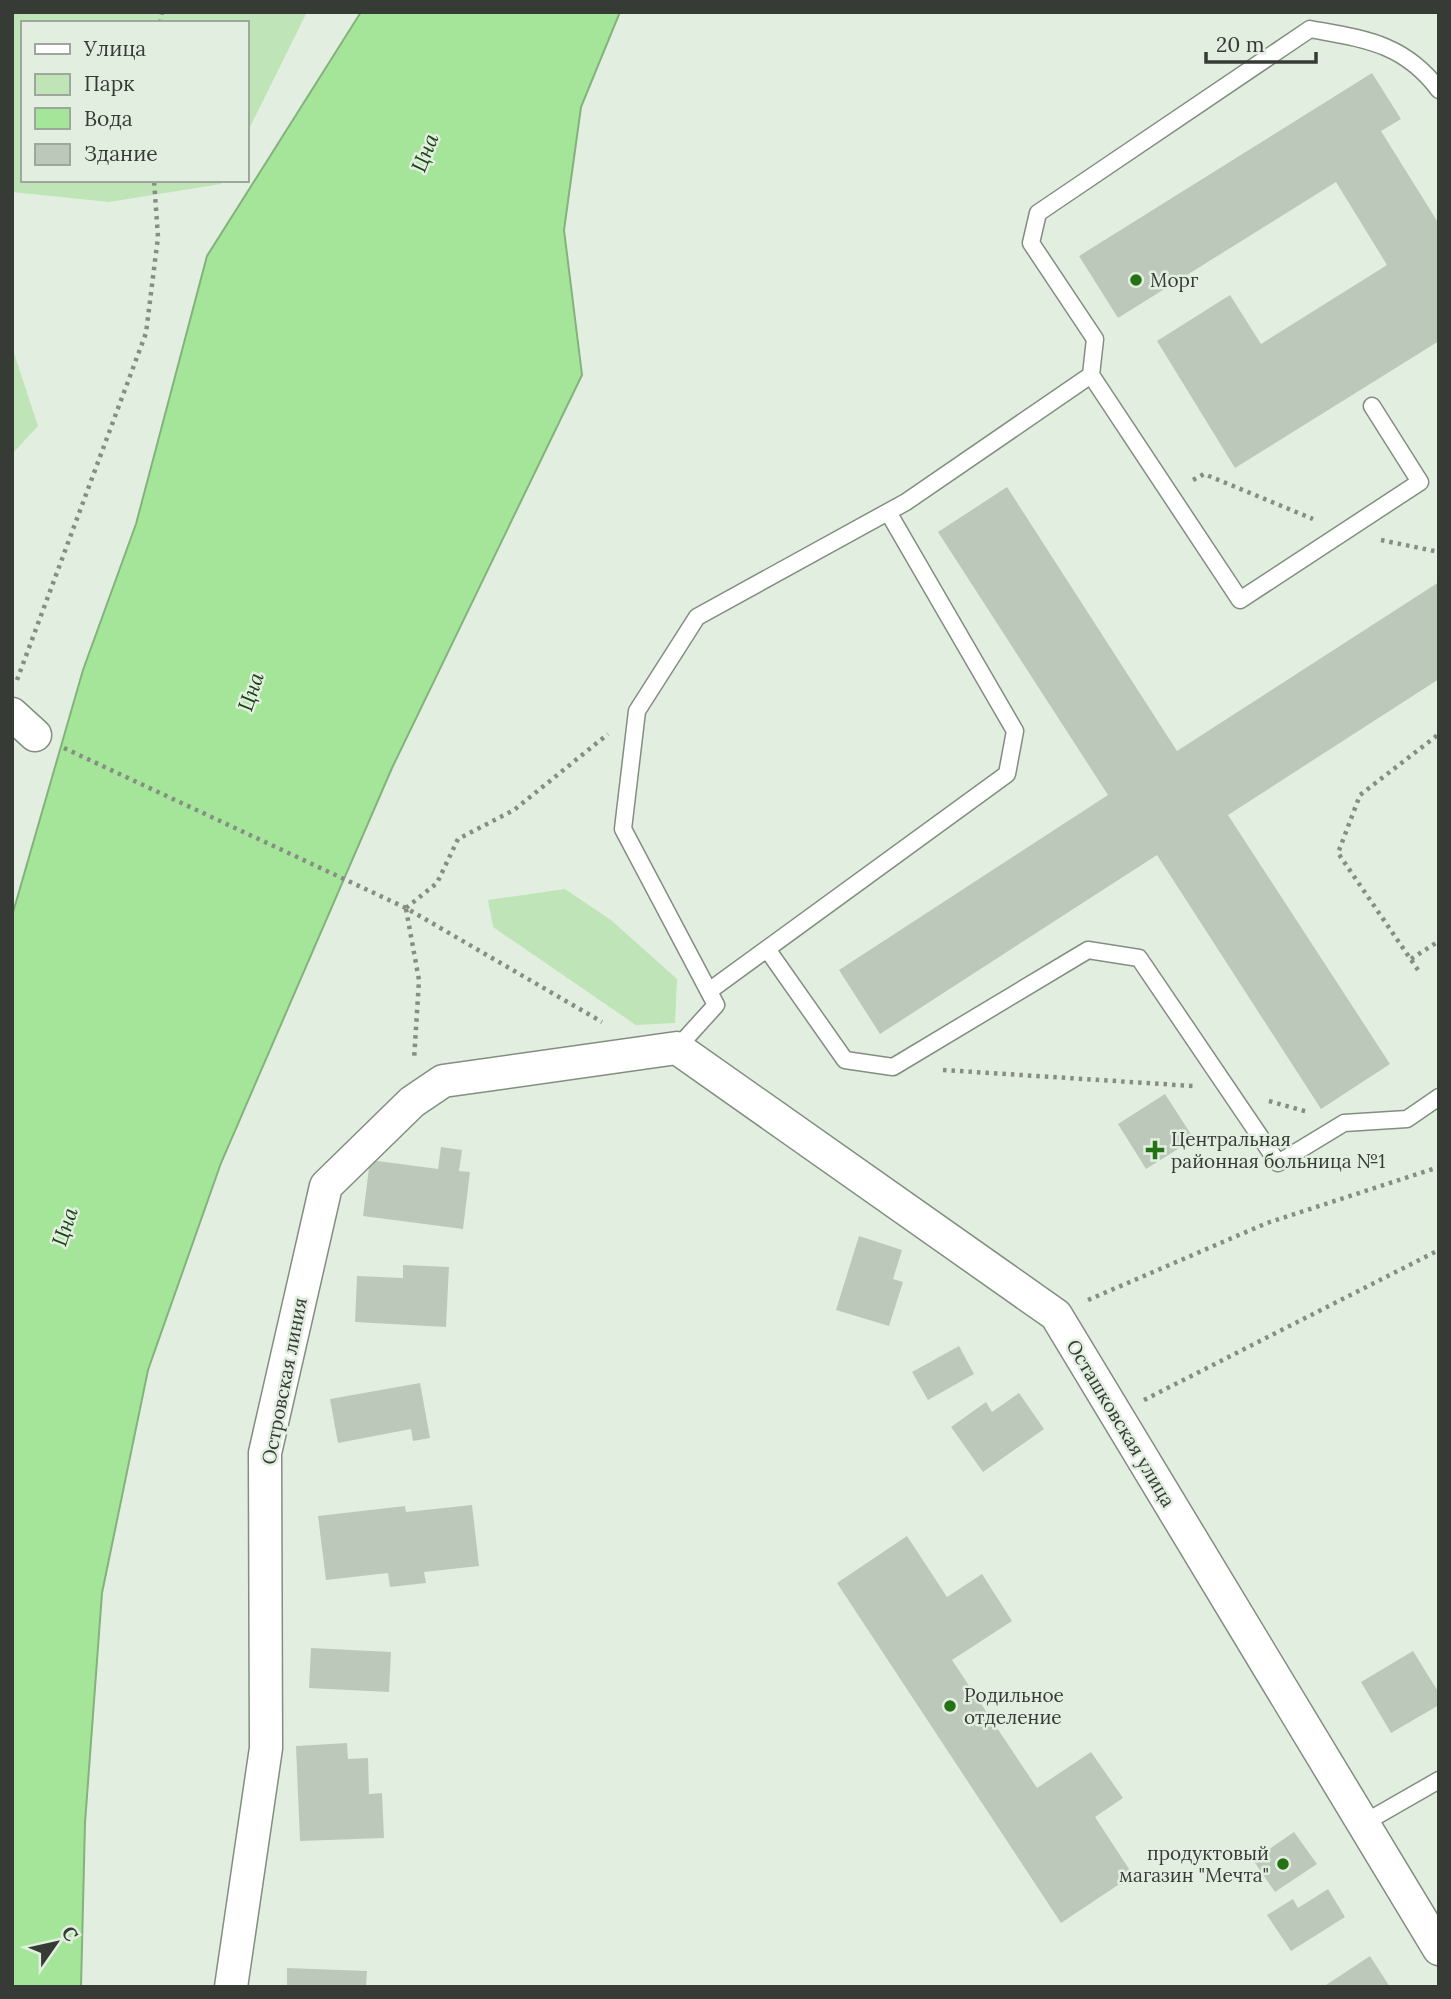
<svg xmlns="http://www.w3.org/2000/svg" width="1451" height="1999" viewBox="0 0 1451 1999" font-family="Lora,serif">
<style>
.green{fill:#bee4b7}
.water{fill:#a5e59a;stroke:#84b27c;stroke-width:2}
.building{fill:#bcc9ba}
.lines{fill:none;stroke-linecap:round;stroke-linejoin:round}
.service-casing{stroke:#828e80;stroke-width:19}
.minor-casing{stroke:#828e80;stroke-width:35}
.path{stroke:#868e84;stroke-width:4.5;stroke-dasharray:3.5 5;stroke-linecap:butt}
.service{stroke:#fff;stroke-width:16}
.minor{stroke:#fff;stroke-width:32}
.poi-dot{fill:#257116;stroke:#e2efe0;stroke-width:2.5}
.labels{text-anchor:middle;stroke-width:5;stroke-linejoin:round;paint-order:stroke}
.poi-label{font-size:19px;fill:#363b35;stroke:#e2efe0;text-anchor:start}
.street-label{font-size:19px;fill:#363b35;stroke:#e2efe0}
.water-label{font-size:21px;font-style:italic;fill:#194312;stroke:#e2efe0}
</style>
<rect width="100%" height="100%" fill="#e2efe0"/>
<!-- green -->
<path class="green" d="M12 12H307L247 133V23H23V180H223L221 184 109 202 12 192Z
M12 347 38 426 12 454Z
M565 889 611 920 677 979 675 1023 636 1025 493 927 488 900Z"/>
<!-- water -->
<path class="water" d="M361 12H620L581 107 564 230 582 375 392 768 221 1163 148 1370 102 1593 85 1823 81 1987H12V916L83 670 136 524 207 256Z"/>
<!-- building -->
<path class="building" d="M1372 73 1401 119 1381 131 1439 224V341L1235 468 1157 341 1230 295 1261 344 1387 265 1336 182 1118 318 1079 256Z
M1007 487 1177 751 1439 582V679L1228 815 1390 1064 1321 1109 1157 855 880 1034 839 970 1108 795 938 532Z
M1165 1094 1194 1139 1146 1169 1118 1124Z
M441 1147 462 1150 459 1171 470 1172 463 1229 363 1216 370 1160 438 1169Z
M859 1236 902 1250 893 1279 903 1282 889 1326 836 1310Z
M403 1265 449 1267 446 1327 355 1322 357 1276 403 1278Z
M959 1346 974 1374 928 1400 912 1372Z
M420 1383 430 1438 413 1441 411 1429 338 1443 330 1399Z
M1019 1393 1044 1429 983 1472 951 1427 986 1402 992 1412Z
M472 1505 479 1566 424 1572 426 1583 390 1587 388 1573 326 1580 318 1516 405 1506 406 1512Z
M907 1536 947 1597 982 1574 1012 1621 952 1660 1037 1788 1091 1752 1123 1798 1095 1817 1133 1875 1061 1923 837 1583Z
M311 1648 391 1652 389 1692 309 1688Z
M1413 1651 1439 1693V1705L1391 1733 1361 1682Z
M347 1743 348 1759 368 1758 369 1794 382 1793 384 1838 300 1841 296 1746Z
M1294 1832 1317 1864 1275 1892 1253 1860Z
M1328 1889 1345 1917 1291 1951 1267 1915 1293 1899 1298 1908Z
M1370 1956 1390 1987H1323Z
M287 1968 367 1971 366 1987H287Z"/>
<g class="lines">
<!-- service casing -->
<g class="service-casing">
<path id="service" d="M1091 375 1095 339 1031 243 1038 213 1310 29C1364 39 1404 43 1439 90
M767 949 845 1060 893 1067 1088 950 1139 958 1278 1163 1344 1123 1407 1119 1439 1097
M709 991 1007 774 1015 731 888 512
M677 1048 716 1005 623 829 637 711 697 617 906 502 1091 375 1240 600 1420 482 1372 406
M1364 1823 1439 1780"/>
</g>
<!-- minor casing -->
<g class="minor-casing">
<path id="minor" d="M12 714 35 735
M231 1987 266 1748 265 1453 326 1186 412 1102 443 1081 677 1048 1056 1315 1439 1949"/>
</g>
<!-- path -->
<path class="path" d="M160 23 162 12
M1193 480 1204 474 1313 519
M1381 540 1439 552
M17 680 146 333 158 237 154 180
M64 748 406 908 602 1022
M406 908 437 883 458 839 514 810 608 734
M406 909 419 980 414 1060
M1411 959 1439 941
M1418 970 1338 853 1360 795 1439 734
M943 1070 1193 1086
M1269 1101 1308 1112
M1088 1300 1267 1223 1439 1167
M1144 1400 1439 1250"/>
<!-- service -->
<use href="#service" class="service"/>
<!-- minor -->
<use href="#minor" class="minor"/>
</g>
<!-- markers -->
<g class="poi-dot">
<circle cx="1136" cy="280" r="7"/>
<path d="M1151.5 1139.5h7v7h7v7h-7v7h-7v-7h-7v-7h7z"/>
<circle cx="950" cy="1706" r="7"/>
<circle cx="1283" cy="1864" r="7"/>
</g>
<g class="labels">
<!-- poi labels -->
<g class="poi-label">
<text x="1150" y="287">Морг</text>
<text x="1171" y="1146">Центральная<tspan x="1171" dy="22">районная больница №1</tspan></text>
<text x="964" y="1702">Родильное<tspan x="964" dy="22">отделение</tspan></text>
<text x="1269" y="1860" text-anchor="end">продуктовый<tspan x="1269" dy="22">магазин "Мечта"</tspan></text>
</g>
<!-- street labels -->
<g class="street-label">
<text transform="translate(284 1381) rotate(-79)" y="7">Островская линия</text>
<text transform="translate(1121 1423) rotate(59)" y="7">Осташковская улица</text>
</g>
<!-- water labels -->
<g class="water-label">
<text transform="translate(425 153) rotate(-68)" y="7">Цна</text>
<text transform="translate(251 692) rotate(-71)" y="7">Цна</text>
<text transform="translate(65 1227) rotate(-71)" y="7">Цна</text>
</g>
</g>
<!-- border -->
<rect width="1451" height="1999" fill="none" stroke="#363b35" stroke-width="28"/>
<!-- legend -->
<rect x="21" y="21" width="228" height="161" fill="#e2efe0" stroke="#9da79c" stroke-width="2"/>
<rect x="35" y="44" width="35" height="10" fill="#ffffff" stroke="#9da79c" stroke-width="2"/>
<text x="84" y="56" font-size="21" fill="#363b35">Улица</text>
<rect x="35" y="74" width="35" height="21" fill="#bee4b7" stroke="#9da79c" stroke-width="2"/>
<text x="84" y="91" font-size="21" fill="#363b35">Парк</text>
<rect x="35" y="108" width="35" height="21" fill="#a5e59a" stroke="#9da79c" stroke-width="2"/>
<text x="84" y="126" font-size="21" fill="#363b35">Вода</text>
<rect x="35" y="144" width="35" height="21" fill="#bcc9ba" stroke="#9da79c" stroke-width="2"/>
<text x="84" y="161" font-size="21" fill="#363b35">Здание</text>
<!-- north arrow -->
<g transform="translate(56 1943) rotate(56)" stroke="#e2efe0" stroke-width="5" paint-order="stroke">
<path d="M0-5L12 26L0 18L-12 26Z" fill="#363b35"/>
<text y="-10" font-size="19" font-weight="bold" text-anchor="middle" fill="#363b35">С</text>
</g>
<!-- scale -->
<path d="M1206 52v10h110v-10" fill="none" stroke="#363b35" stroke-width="3.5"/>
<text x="1216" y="52" font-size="21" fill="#363b35" stroke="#e2efe0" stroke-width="5" paint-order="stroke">20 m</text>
</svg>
